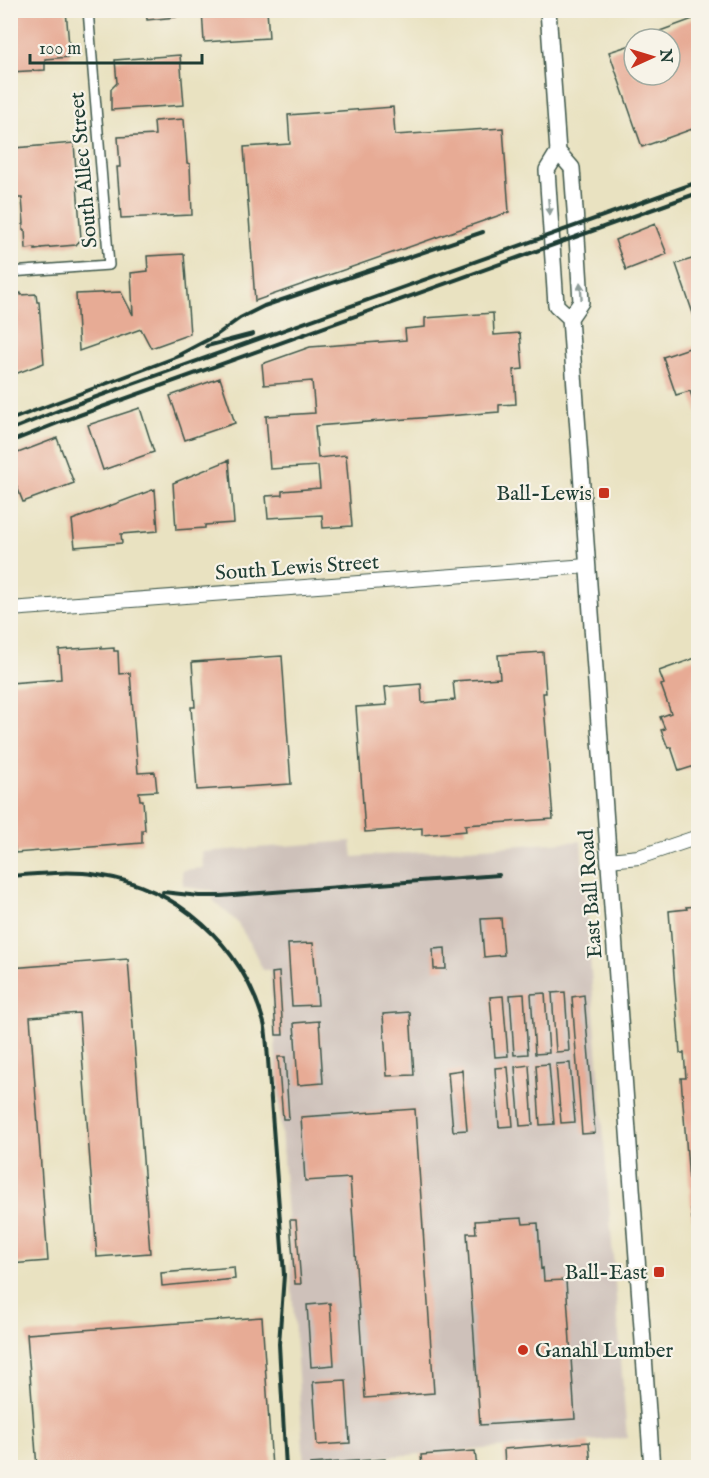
<svg xmlns="http://www.w3.org/2000/svg" width="709" height="1478" viewBox="0 0 709 1478" font-family="'IM FELL English',serif">
<style>
.industrial{fill:#cec1ba}
.building{fill:#e7ab95}
.lines{fill:none;stroke-linecap:round;stroke-linejoin:round}
.street-casing{stroke:#3d5649;stroke-width:12}
.secondary-casing{stroke:#3d5649;stroke-width:16}
.primary-casing{stroke:#3d5649;stroke-width:18}
.street{stroke:#fff;stroke-width:9}
.secondary{stroke:#fff;stroke-width:14}
.primary{stroke:#fff;stroke-width:15}
.rail{stroke:#1f3d34;stroke-width:4}
.oneway{fill:#8f9e9a}
.poi-dot{fill:#c8321e;stroke:#f7f3e8;stroke-width:2}
.labels{text-anchor:middle;stroke-width:4.5;stroke-linejoin:round;paint-order:stroke}
.street-label{font-size:21px;fill:#1f3d34;stroke:#f7f3e8}
.poi-label{font-size:21px;fill:#1f3d34;stroke:#f7f3e8;text-anchor:end}
</style>
<rect width="100%" height="100%" fill="#f7f3e8"/>
<filter id="ink" filterUnits="userSpaceOnUse"><feTurbulence type="fractalNoise" baseFrequency=".0167" numOctaves="2"/><feDisplacementMap in="SourceGraphic" scale="12" xChannelSelector="R" yChannelSelector="G"/><feConvolveMatrix kernelMatrix="1 2 1 2 8 2 1 2 1" color-interpolation-filters="sRGB"/></filter>
<filter id="wash" filterUnits="userSpaceOnUse"><feTurbulence type="fractalNoise" baseFrequency=".008" numOctaves="4" result="noise"/><feDisplacementMap in="SourceGraphic" scale="24" xChannelSelector="R" yChannelSelector="G"/><feGaussianBlur stdDeviation="1.35" result="paint"/><feColorMatrix in="noise" values="0 0 0 0 0 0 0 0 0 0 0 0 0 0 0 0 0 1.4 0 .05"/><feComposite in="paint" operator="in"/></filter>
<g filter="url(#wash)">
<rect width="100%" height="100%" fill="#e9e2c1"/>
<!-- industrial -->
<path class="industrial" d="M351 841 353 857 581 841 627 1438 304 1463 270 970H263L250 943 236 921 214 901 212 890 197 889 183 885 182 870 203 868 202 852Z"/>
<g id="blocks">
<!-- building -->
<path class="building" d="M10 10H66L70 57 45 59V70L10 72Z
M146 10H176V17L147 20Z
M202 10H267L269 38 204 42Z
M698 17V127L642 147 609 52 634 44V75H670V39H648L661 34 660 31Z
M180 55 184 105 111 110V89L117 83 115 60Z
M393 107 395 135 503 128 509 212 255 301 244 147 290 144 288 115Z
M184 119 187 163 190 164 192 215 121 218 117 167H120L118 137 155 135 154 121Z
M74 143 81 239 76 245 41 248V249L35 250V248L26 249 25 230H23V224H24L22 198H17L14 148Z
M655 224 667 254 626 270 615 240Z
M184 254 190 334 151 348 141 329 79 351 76 294 121 292 133 315 131 273 148 271 147 256Z
M698 257V328L676 264Z
M21 293V295L36 294 37 302H39L44 363 10 376V294Z
M493 313 494 335 520 333 523 369 514 370 516 404 499 405V412L315 426 318 458 346 455 352 526 323 528 322 515 268 518 266 496 282 495V491L320 488 318 466 270 469 266 416 315 413 312 381 264 385 262 364 310 347 406 340 405 329 425 327V318Z
M698 345V414L690 391 676 395 663 357Z
M220 378 235 423 185 440 170 396Z
M140 408 154 452 103 470 88 425Z
M57 438 74 483 23 502 10 469V456Z
M229 460 234 523 205 525V528L176 530 173 483Z
M155 489 158 531 121 534 122 543 75 547 72 520Z
M101 647V649L114 648V651H118L119 674 130 673 138 773 155 772 157 791 139 792 140 800H143L145 830H142V843L15 853 10 796V683L61 679 59 650Z
M543 652 546 693H543L553 819 465 825 466 831 422 835V828L365 832 356 707 387 705 385 687 421 684 422 703 455 700 453 681 500 678 498 655Z
M282 656 291 784 197 790 191 707H195L192 662Z
M698 657V765L679 771 671 747 668 748 661 730 665 729 660 717 671 713 661 685 664 684 659 671Z
M698 906V1219H692L681 1078H686L684 1053H680L669 911 687 909 686 907Z
M501 918 504 955 484 957 481 919Z
M313 943 318 1005 292 1006 288 944Z
M445 948 446 969H434L433 949Z
M128 959 150 1253 97 1257 79 1013 30 1017 48 1261 10 1264V968Z
M279 972 283 1035H276L272 973Z
M565 992 569 1051 556 1052 552 993Z
M545 993 549 1053 535 1054 531 994Z
M524 994 528 1054 514 1055 510 995Z
M584 995 595 1133 582 1134 572 997Z
M503 996 508 1056 495 1057 490 997Z
M410 1012 414 1075 387 1076 383 1014Z
M319 1021 323 1083 298 1085 294 1023Z
M278 1057H285L289 1119H283Z
M570 1063 575 1122 561 1123 556 1064Z
M549 1064 554 1124 540 1125 536 1065Z
M529 1065 533 1125 520 1126 515 1067Z
M508 1067 513 1126 499 1127 495 1068Z
M462 1070 467 1130 453 1131 448 1072Z
M415 1109 434 1393 365 1398 350 1178 305 1181 301 1117Z
M522 1218 523 1224 538 1223 541 1269 543 1268 544 1281 566 1280 575 1419 480 1425 467 1233H476L475 1221Z
M290 1220H296L301 1284H295Z
M234 1267 235 1279 162 1286 161 1273Z
M330 1303 334 1365 311 1367 307 1305Z
M262 1317 272 1468H37L27 1334Z
M346 1380 350 1443 317 1445 313 1382Z
M589 1442 591 1468H505L504 1449Z
M475 1451 477 1468H422L421 1455Z
M385 1459 386 1468H311L310 1464Z"/>
</g>
</g>
<g filter="url(#ink)">
<use href="#blocks" fill-opacity="0" stroke="#3d5649" stroke-width="1.5"/>
<g class="lines">
<!-- street casing -->
<g class="street-casing">
<path id="street" d="M10 272 109 265 88 10"/>
</g>
<!-- secondary casing -->
<g class="secondary-casing">
<path id="secondary" d="M10 609 587 566
M609 860 639 857 698 837"/>
</g>
<!-- primary casing -->
<g class="primary-casing">
<path id="primary" d="M548 10 558 152 572 168 577 237 581 302 570 318 652 1468
M558 152 547 170 556 305 570 318"/>
</g>
<!-- street -->
<use href="#street" class="street"/>
<!-- secondary -->
<use href="#secondary" class="secondary"/>
<!-- primary -->
<use href="#primary" class="primary"/>
<!-- rail -->
<path class="rail" d="M207 346 253 334
M175 357 215 336 240 318 264 306 483 232
M10 420 182 355
M10 430 60 410 698 182
M10 442 63 421 698 193
M10 876C39 874 69 870 98 875 178 887 242 945 264 1023 266 1030 266 1038 267 1046L284 1275 279 1344 280 1363 286 1468
M163 892 199 896H220L499 875"/>
</g>
<!-- one-way arrows -->
<defs><path id="oneway-solid" d="M-6-.8H1V-3.2L6.5 0L1 3.2V.8H-6Z" transform="scale(1.5)"/></defs>
<g class="oneway">
<use href="#oneway-solid" transform="translate(549 207) rotate(86)"/>
<use href="#oneway-solid" transform="translate(581 291) rotate(-94)"/>
</g>
</g>
<!-- markers -->
<g class="poi-dot">
<rect x="598" y="487" width="12" height="12" rx="3"/>
<rect x="653" y="1266" width="12" height="12" rx="3"/>
<circle cx="523" cy="1350" r="6"/>
</g>
<g class="labels">
<!-- street labels -->
<g class="street-label">
<text transform="translate(83 170) rotate(-95)" y="7">South Allec Street</text>
<text transform="translate(297 567) rotate(-4)" y="7">South Lewis Street</text>
<text transform="translate(590 894) rotate(-94)" y="7">East Ball Road</text>
</g>
<!-- poi labels -->
<g class="poi-label">
<text x="592" y="500">Ball-Lewis</text>
<text x="647" y="1279">Ball-East</text>
<text x="535" y="1357" text-anchor="start">Ganahl Lumber</text>
</g>
</g>
<!-- margin -->
<rect width="709" height="1478" fill="none" stroke="#f7f3e8" stroke-width="36"/>
<!-- north arrow -->
<g transform="translate(652 57) rotate(86)"><circle r="28" fill="#f7f3e8" stroke="#a1aaa0" stroke-width="1.5"/>
<path d="M0-4.5L10 22L0 15L-10 22Z" fill="#c8321e"/>
<text y="-9" font-size="16" font-weight="bold" text-anchor="middle" fill="#1f3d34">N</text>
</g>
<!-- scale -->
<path d="M30 54v9h172v-9" fill="none" stroke="#1f3d34" stroke-width="3"/>
<text x="39" y="54" font-size="18" fill="#1f3d34" stroke="#f7f3e8" stroke-width="4.5" paint-order="stroke">100 m</text>
</svg>
